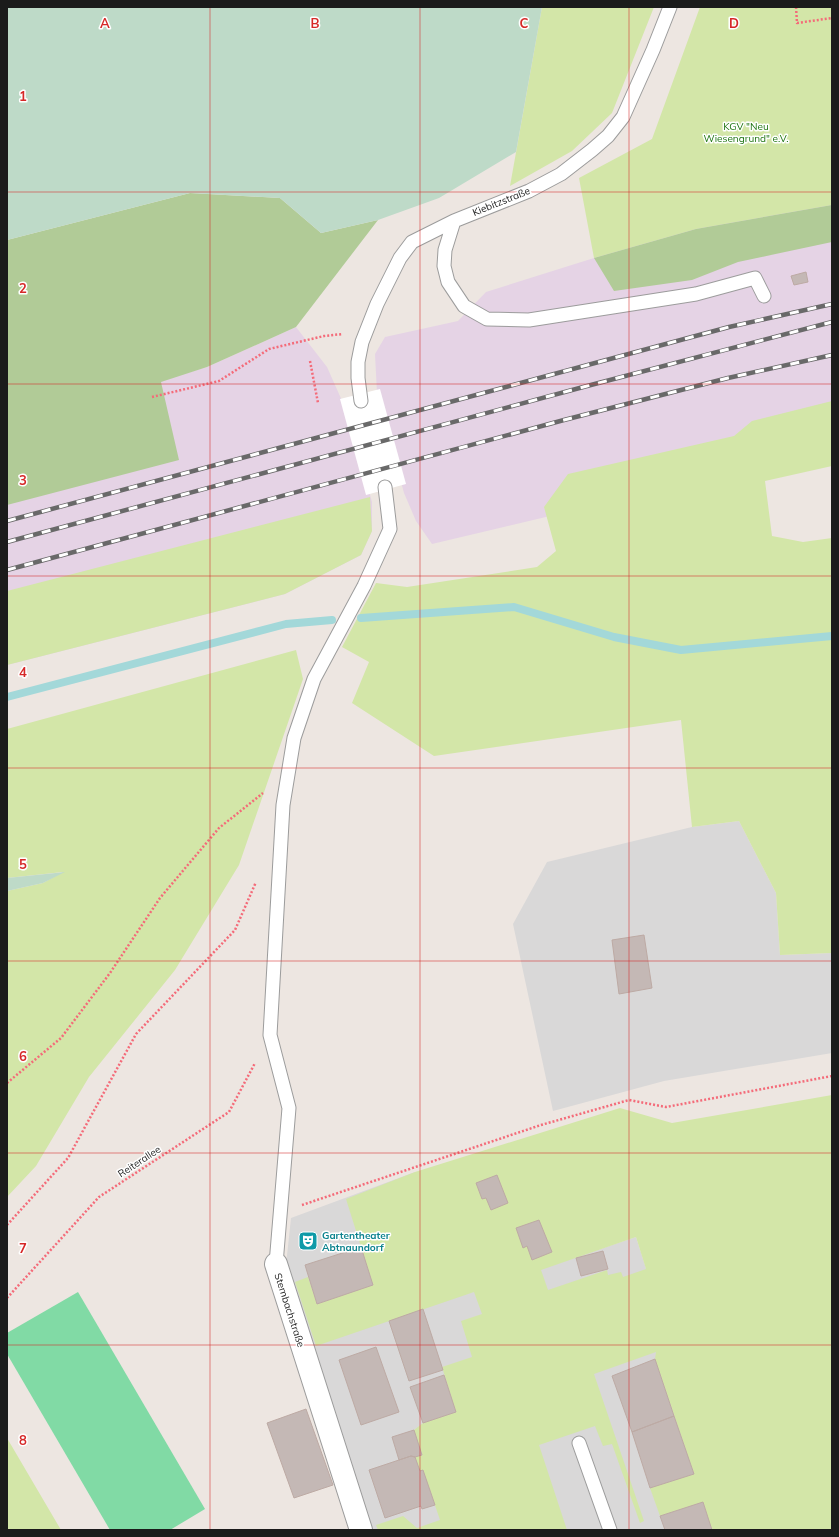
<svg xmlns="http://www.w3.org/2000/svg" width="839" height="1537" viewBox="0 0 839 1537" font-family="Mulish,sans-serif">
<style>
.residential{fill:#d9d8d8}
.industrial{fill:#e5d3e5}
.grass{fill:#d3e6a8;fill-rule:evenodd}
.forest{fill:#b1cb97}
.wetland{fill:#bedac8}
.pitch{fill:#81daa5}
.pier{fill:#fff}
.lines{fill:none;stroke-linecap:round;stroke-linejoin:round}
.stream{stroke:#a3d8d9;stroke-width:8}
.building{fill:#c4b8b5;stroke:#bdaaa4}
.service-casing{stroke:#9c9c9c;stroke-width:15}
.minor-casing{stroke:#9c9c9c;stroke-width:24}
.path{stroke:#f46b79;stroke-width:2.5;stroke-dasharray:2 2;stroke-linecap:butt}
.service{stroke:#fff;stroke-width:13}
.minor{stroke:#fff;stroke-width:22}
.rail-casing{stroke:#696969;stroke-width:4.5}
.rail{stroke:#fff;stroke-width:3;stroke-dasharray:9;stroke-linecap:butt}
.grid{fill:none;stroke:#d62828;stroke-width:1;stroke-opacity:0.55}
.labels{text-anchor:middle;stroke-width:3;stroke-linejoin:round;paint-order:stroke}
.park-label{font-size:10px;fill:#1b730f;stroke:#fff}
.street-label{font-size:10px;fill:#1b1b1b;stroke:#fff}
.culture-label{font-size:10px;font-weight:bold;fill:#0d838f;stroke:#fff;text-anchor:start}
.grid-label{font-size:13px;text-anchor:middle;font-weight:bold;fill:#d62828;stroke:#fff;stroke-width:3;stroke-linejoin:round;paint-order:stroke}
</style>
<rect width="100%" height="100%" fill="#ede6e1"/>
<!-- residential -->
<path class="residential" d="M739 821 776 893 780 955 832 953V1053L664 1081 553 1111 513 924 547 862 692 827Z
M415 1172 470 1293 636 1237 729 1530H371L286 1265 291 1218Z"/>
<!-- industrial -->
<path class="industrial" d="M832 205V449L432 544 416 521 404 493 377 393 375 354 385 337 458 321 486 292 594 258 696 229Z
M296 327 327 367 347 412 372 502V531L361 555 285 594 7 665V426L207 367Z"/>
<!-- grass -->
<path class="grass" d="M542 7H654L612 113 572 151 510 186Z
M700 7H832V205L696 229 594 258 579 178 652 139Z
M832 401V466L765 481 772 536 803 542 832 538V953L780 955 776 893 739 821 692 827 681 720 434 756 352 703 369 662 342 647 376 583 407 587 537 567 556 551 544 507 568 474 734 436 752 421Z
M370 497 372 531 361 555 285 594 7 665V591Z
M296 650 303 679 239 865 175 970 89 1077 36 1166 7 1197V891L43 883 63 872 7 878V729Z
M832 1095V1530H712L703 1502 660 1516 650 1488 694 1474 655 1359 656 1352 594 1374 644 1521 640 1523 612 1444 603 1446 595 1426 539 1445 567 1530H378L376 1525 403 1516 417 1528 440 1520 423 1470 420 1471 415 1457 422 1455 414 1430 423 1423 456 1412 442 1367 472 1357 461 1321 482 1314 474 1292 316 1346 295 1282 308 1277 317 1304 373 1285 346 1199 415 1172 620 1108 672 1123ZM636 1237 646 1269 623 1277 621 1272 608 1275 607 1270 548 1290 541 1270Z
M7 1438 61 1530H7Z"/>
<!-- forest -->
<path class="forest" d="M190 193 280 198 321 233 378 220 296 327 207 367 161 382 179 460 7 505V240Z
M832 205V242L738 262 692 280 614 291 594 258 696 229Z"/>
<!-- wetland -->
<path class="wetland" d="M7 7H542L516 152 439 198 378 220 321 233 280 198 190 193 7 240Z
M65 872 43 883 7 891V878Z"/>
<!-- pitch -->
<path class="pitch" d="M78 1292 205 1509 170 1530H110L7 1354V1333Z"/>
<!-- pier -->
<path class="pier" d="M380 389 406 484 366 495 340 399Z"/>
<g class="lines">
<!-- stream -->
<path class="stream" d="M361 618 514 607 614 637 681 650 832 636
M7 697 286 624 332 620"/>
</g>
<!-- building -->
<path class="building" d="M806 272 808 282 794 285 791 276Z
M644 935 652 988 619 994 612 940Z
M497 1175 508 1203 491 1210 486 1198 482 1199 476 1183Z
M539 1220 552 1252 532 1260 527 1246 523 1248 516 1228Z
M361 1247 373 1285 317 1304 305 1265Z
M603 1251 608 1269 581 1276 576 1258Z
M423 1309 443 1370 409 1381 389 1321Z
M376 1347 399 1412 361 1425 339 1360Z
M655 1359 674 1416 632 1432 612 1376Z
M444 1375 456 1412 423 1423 410 1387Z
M306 1409 333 1485 294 1498 267 1423Z
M674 1416 694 1474 650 1488 632 1432Z
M414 1430 422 1455 415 1457 411 1456 399 1460 392 1437Z
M411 1456 415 1457 420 1471 423 1470 435 1505 422 1509 421 1506 385 1518 369 1470Z
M703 1502 712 1530H665L660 1516Z"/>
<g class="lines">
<!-- service casing -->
<g class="service-casing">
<path id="service" d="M454 221 445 250 444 266 448 282 464 306 487 319 529 320 696 294 755 278 764 296
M361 401 358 378V362L362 342 377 304 400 258 412 242 454 221 529 191 561 174 592 150 608 136 623 117 653 50 670 7
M276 1264 289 1108 270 1035 283 805 294 738 314 679 364 586 390 529 385 487
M579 1443 610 1530"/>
</g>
<!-- minor casing -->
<g class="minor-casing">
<path id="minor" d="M276 1264 361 1530"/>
</g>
<!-- path -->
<path class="path" d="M796 7 797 23 832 18
M310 361 318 403
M152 397 219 381 269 349 324 336 343 334
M7 1083 61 1038 110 973 160 898 219 828 263 793
M302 1205 541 1125 629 1100 666 1107 832 1076
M7 1225 68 1158 136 1034 235 930 256 882
M7 1298 99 1197 229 1112 255 1063"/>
<!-- service -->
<use href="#service" class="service"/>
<!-- minor -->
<use href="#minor" class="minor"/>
<!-- rail casing -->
<g class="rail-casing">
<path id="rail" d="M7 521 729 327 832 304
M7 542 587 386 832 322
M7 570 564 420 728 378 832 355"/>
</g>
<!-- rail -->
<use href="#rail" class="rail"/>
</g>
<!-- grid -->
<path class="grid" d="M210 7V1530M420 7V1530M629 7V1530M7 192H832M7 384H832M7 576H832M7 768H832M7 961H832M7 1153H832M7 1345H832"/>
<!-- icons -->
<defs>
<g id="theatre-square" transform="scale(1)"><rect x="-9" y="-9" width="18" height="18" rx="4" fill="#0f9aa8" stroke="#fff"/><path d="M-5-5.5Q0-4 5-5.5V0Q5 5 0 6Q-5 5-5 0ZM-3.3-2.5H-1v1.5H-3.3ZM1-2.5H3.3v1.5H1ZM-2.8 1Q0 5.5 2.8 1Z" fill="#fff"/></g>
</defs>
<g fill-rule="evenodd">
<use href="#theatre-square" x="308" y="1241"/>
</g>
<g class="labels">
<!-- park labels -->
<g class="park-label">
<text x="746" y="130">KGV "Neu<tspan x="746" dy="12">Wiesengrund" e.V.</tspan></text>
</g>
<!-- street labels -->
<g class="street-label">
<text transform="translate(501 201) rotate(-22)" y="4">Kiebitzstraße</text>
<text transform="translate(139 1161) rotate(-33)" y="4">Reiterallee</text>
<text transform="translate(290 1310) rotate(72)" y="4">Sternbachstraße</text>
</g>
<!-- culture labels -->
<g class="culture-label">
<text x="322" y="1239">Gartentheater<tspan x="322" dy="12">Abtnaundorf</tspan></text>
</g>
</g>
<g class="grid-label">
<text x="105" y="28">A</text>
<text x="315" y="28">B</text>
<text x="524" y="28">C</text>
<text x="734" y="28">D</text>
<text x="23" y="101">1</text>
<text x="23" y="293">2</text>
<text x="23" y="485">3</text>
<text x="23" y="677">4</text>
<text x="23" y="869">5</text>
<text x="23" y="1061">6</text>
<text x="23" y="1253">7</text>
<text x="23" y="1445">8</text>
</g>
<!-- border -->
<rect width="839" height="1537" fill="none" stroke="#1b1b1b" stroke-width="16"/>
</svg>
